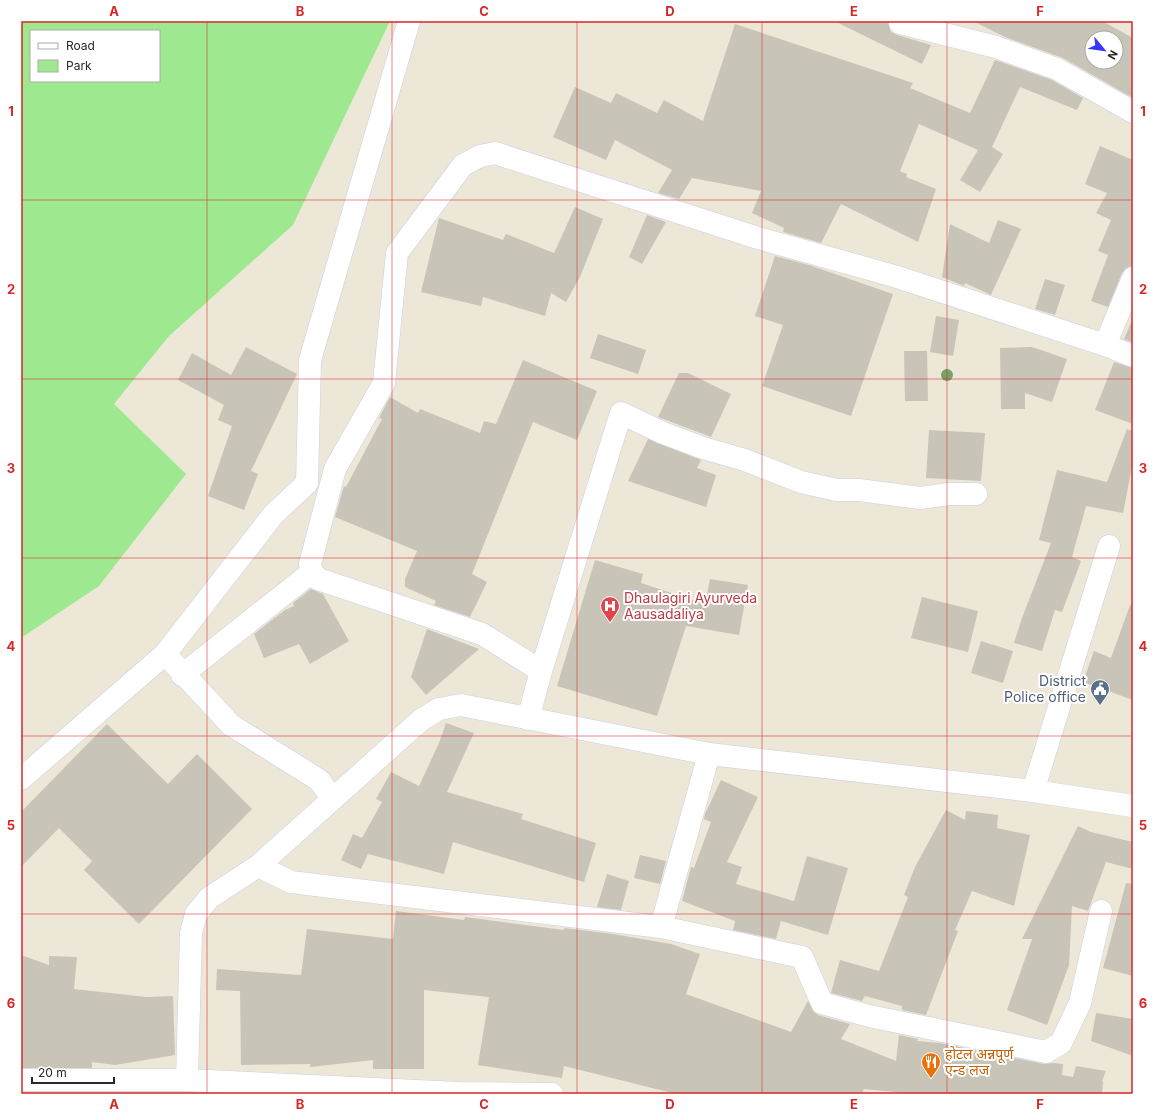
<svg xmlns="http://www.w3.org/2000/svg" width="1154" height="1115" viewBox="0 0 1154 1115" font-family="Inter,'Noto Sans Devanagari',sans-serif">
<style>
.green{fill:#9ee98f;fill-rule:evenodd}
.building{fill:#c8c4b8;fill-rule:evenodd}
.lines{fill:none;stroke-linecap:round;stroke-linejoin:round}
.street-casing{stroke:#cdcee3;stroke-width:23}
.street{stroke:#fff;stroke-width:22}
.tree{fill:#77a36b}
.grid{fill:none;stroke:#d62828;stroke-width:1;stroke-opacity:0.55}
.labels{text-anchor:middle;stroke-width:4;stroke-linejoin:round;paint-order:stroke}
.health-label{font-size:14px;fill:#be3a42;stroke:#fff;text-anchor:start}
.service-label{font-size:14px;fill:#4e5e75;stroke:#fff;text-anchor:end}
.food-label{font-size:14px;fill:#c56008;stroke:#fff;text-anchor:start}
.neatline{fill:none;stroke:#d62828;stroke-width:1.5}
.grid-label{font-size:13px;text-anchor:middle;font-weight:bold;fill:#d62828}
</style>
<rect width="100%" height="100%" fill="#ede7d8"/>
<!-- green -->
<path class="green" d="M21 21H390L293 225 169 336 114 404 186 474 99 586 21 638ZM31 31H159V81H31Z"/>
<!-- building -->
<path class="building" d="M834 21H888L891 32 897 35 931 45 922 64Z
M973 21H1102L1133 38V98L1063 58 1005 37ZM1092 38H1116V62H1092Z
M735 24 913 83 910 88 970 113 995 60 1052 80 1083 98 1077 110 1020 87 992 147 1003 154 980 192 960 180 978 150 919 124 900 171 907 174 906 177 936 189 918 242 841 204 821 243 783 232 784 228 752 213 761 191 692 178 679 199 658 193 672 170 615 140 606 160 553 137 575 87 611 103 616 93 657 113 664 100 703 121Z
M1100 146 1133 160V266L1126 268 1122 273 1108 307 1091 301 1108 255 1098 251 1111 220 1096 213 1107 193 1085 184Z
M575 207 603 219 580 277 566 302 551 293 545 316 483 297 481 306 421 292 439 218 503 240 506 234 554 253Z
M647 215 666 222 642 264 629 257Z
M998 220 1021 229 991 295 965 283 964 286 942 277 950 224 989 243Z
M775 256 809 265 893 294 851 416 762 386 783 325 755 316Z
M1045 279 1065 285 1055 315 1035 309Z
M936 316 959 320 953 356 930 352Z
M1133 318V343L1124 339Z
M598 334 646 350 638 374 590 358Z
M246 347 297 374 251 471 258 474 244 510 208 496 232 426 218 420 224 405 178 380 192 353 231 375Z
M1032 347 1067 359 1052 402 1025 393V409H1001L1000 348Z
M904 351H927L928 401H905Z
M523 360 597 391 577 440 533 422 472 574 487 582 470 617 434 605 436 601 405 587V579L417 551 335 517 344 486 346 487 382 419 379 418 390 397 418 413 420 409 480 433 484 421 496 424Z
M1114 362 1133 368V424L1095 410Z
M679 373H688L731 394 711 437 658 417Z
M1127 429 1133 431V462L1123 513 1086 506 1072 557 1081 561 1062 612 1055 610 1042 651 1014 643 1022 618 1051 543 1039 540 1057 470 1107 482Z
M929 430 985 433 981 481 926 478Z
M648 439 701 460 697 468 716 475 706 507 628 481Z
M595 560 643 574 641 583 705 604 710 579 748 585 739 635 686 626 657 716 557 686Z
M311 589 323 594 349 641 310 664 299 644 264 658 254 634 285 610 294 606 293 603Z
M922 597 978 611 968 652 911 638Z
M1130 605H1133V700L1083 682 1094 651 1111 658Z
M427 629 479 649 426 695 411 677Z
M981 641 1013 651 1003 683 971 673Z
M446 723 474 733 447 792 523 814 521 819 596 843 584 882 453 842 444 874 368 854 361 869 341 860 353 834 362 838 382 802 376 799 391 772 419 786 439 743Z
M107 724 168 784 197 754 252 809 139 924 84 870 92 861 59 828 21 867V812Z
M721 780 758 797 727 862 742 867 736 884 794 901 807 856 848 868 828 935 781 921 776 939 733 930 735 921 682 901 691 867 694 868 711 822 704 819 705 814Z
M946 810 965 820 966 811 998 815 997 828 1030 835 1014 906 972 891 955 930 958 931 926 1015 902 1010V1006L865 996 862 1001 831 993 840 960 879 971 908 897 904 895 915 867Z
M1078 826 1091 832 1133 842V869L1106 862 1088 911 1072 906 1069 965 1047 1025 1007 1010 1032 939H1022Z
M640 855 666 861 660 884 634 878Z
M607 874 629 881 621 910 597 907Z
M1126 883 1133 884V976L1103 968Z
M396 911 464 920 465 917 564 930V928L613 934 671 944 700 954 686 994 791 1032 808 1001 814 1012 818 1015 850 1024 841 1039 896 1061 899 1035 918 1039 917 1041 940 1043 1044 1064 1053 1063 1063 1064 1062 1075 1073 1077 1076 1066 1106 1071 1102 1081 1103 1082 1102 1094H915L864 1089 862 1094H676L564 1066 562 1078 478 1065 489 997 424 990V1069H373V1060L310 1067V1064L241 1065 240 991 216 990 217 969 301 975 307 929 393 939Z
M21 955 49 965V956L77 957 74 989 146 997 173 996 175 1055 115 1065 92 1062V1068H21Z
M1096 1013 1133 1019V1056L1091 1041Z"/>
<g class="lines">
<!-- street casing -->
<g class="street-casing">
<path id="street" d="M900 23 996 47 1057 69 1133 112
M1105 345 1133 278
M165 654 231 725 319 780 332 798
M541 671 482 634 318 579 312 572 310 564 335 469 384 383 397 253 463 165 480 156 495 153 758 238 894 276 1105 345 1133 356
M182 675 312 572
M528 719 541 671 621 413 663 433 703 448 745 460 801 482 837 490H859L920 498 949 494H976
M21 779 165 654 273 515 307 483 310 360 409 21
M1033 791 1109 546
M258 866 291 882 661 927 802 957 822 1003 869 1016 1046 1052 1061 1043 1080 1003 1101 911
M661 927 709 754
M21 1080H187L459 1093 552 1094
M187 1080 191 933 196 914 209 898 258 866 421 720 439 709 461 705 709 754 1033 791 1133 806"/>
</g>
<!-- street -->
<use href="#street" class="street"/>
</g>
<!-- trees -->
<circle class="tree" cx="947" cy="375" r="6"/>
<!-- grid -->
<path class="grid" d="M207 21V1094M392 21V1094M577 21V1094M762 21V1094M947 21V1094M21 200H1133M21 379H1133M21 558H1133M21 736H1133M21 914H1133"/>
<!-- icons -->
<defs>
<g id="hospital-pin" transform="scale(1)"><path d="M0 17L-7.5 6A9.5 9.5 0 1 1 7.5 6Z" fill="#e0444e" stroke="#fff"/><path d="M-5-5h3v3.5h4V-5h3V5h-3V1.5h-4V5h-3Z" fill="#fff"/></g>
<g id="civic-pin" transform="scale(1)"><path d="M0 17L-7.5 6A9.5 9.5 0 1 1 7.5 6Z" fill="#5c6f8a" stroke="#fff"/><path d="M-.6-6.5H3V-4.5H.6V-3L4-1V1h2V6H-6V1h2V-1L-.6-3ZM-1.2 2.5V6h2.4V2.5Z" fill="#fff"/></g>
<g id="restaurant-pin" transform="scale(1)"><path d="M0 17L-7.5 6A9.5 9.5 0 1 1 7.5 6Z" fill="#e8710a" stroke="#fff"/><path d="M-5-6h1v4h1v-4h1v4h1v-4h1v5L-1.5 .5V6h-2V.5L-5-1ZM5-6V6H3V1.5H1.5Q1.5-4 5-6Z" fill="#fff"/></g>
</defs>
<g fill-rule="evenodd">
<use href="#hospital-pin" x="610" y="606"/>
<use href="#civic-pin" x="1100" y="689"/>
<use href="#restaurant-pin" x="931" y="1062"/>
</g>
<g class="labels">
<!-- health labels -->
<g class="health-label">
<text x="624" y="603">Dhaulagiri Ayurveda<tspan x="624" dy="16">Aausadaliya</tspan></text>
</g>
<!-- service labels -->
<g class="service-label">
<text x="1086" y="686">District<tspan x="1086" dy="16">Police office</tspan></text>
</g>
<!-- food labels -->
<g class="food-label">
<text x="945" y="1059">होटल अन्नपूर्ण<tspan x="945" dy="16">एन्ड लज</tspan></text>
</g>
</g>
<!-- border -->
<rect width="1154" height="1115" fill="none" stroke="#ffffff" stroke-width="44"/>
<!-- legend -->
<rect x="30" y="30" width="130" height="52" fill="#ffffff" stroke="#a9a9a9"/>
<rect x="38" y="43" width="20" height="6" fill="#ffffff" stroke="#a9a9a9"/>
<text x="66" y="50" font-size="12" fill="#282828">Road</text>
<rect x="38" y="60" width="20" height="12" fill="#9ee98f" stroke="#a9a9a9"/>
<text x="66" y="70" font-size="12" fill="#282828">Park</text>
<!-- north arrow -->
<g transform="translate(1104 50) rotate(119)"><circle r="19" fill="#ffffff" stroke="#a9a9a9"/>
<path d="M0-3L7 15L0 10L-7 15Z" fill="#3337ff"/>
<text y="-6" font-size="11" font-weight="bold" text-anchor="middle" fill="#282828">N</text>
</g>
<!-- scale -->
<path d="M32 1077v6h82v-6" fill="none" stroke="#282828" stroke-width="2"/>
<text x="38" y="1077" font-size="12" fill="#282828" stroke="#ffffff" stroke-width="3" paint-order="stroke">20 m</text>
<rect x="22" y="22" width="1110" height="1071" class="neatline"/>
<g class="grid-label">
<text x="114" y="16">A</text>
<text x="300" y="16">B</text>
<text x="484" y="16">C</text>
<text x="670" y="16">D</text>
<text x="854" y="16">E</text>
<text x="1040" y="16">F</text>
<text x="11" y="116">1</text>
<text x="1143" y="116">1</text>
<text x="11" y="294">2</text>
<text x="1143" y="294">2</text>
<text x="11" y="473">3</text>
<text x="1143" y="473">3</text>
<text x="11" y="651">4</text>
<text x="1143" y="651">4</text>
<text x="11" y="830">5</text>
<text x="1143" y="830">5</text>
<text x="11" y="1008">6</text>
<text x="1143" y="1008">6</text>
<text x="114" y="1109">A</text>
<text x="300" y="1109">B</text>
<text x="484" y="1109">C</text>
<text x="670" y="1109">D</text>
<text x="854" y="1109">E</text>
<text x="1040" y="1109">F</text>
</g>
</svg>
